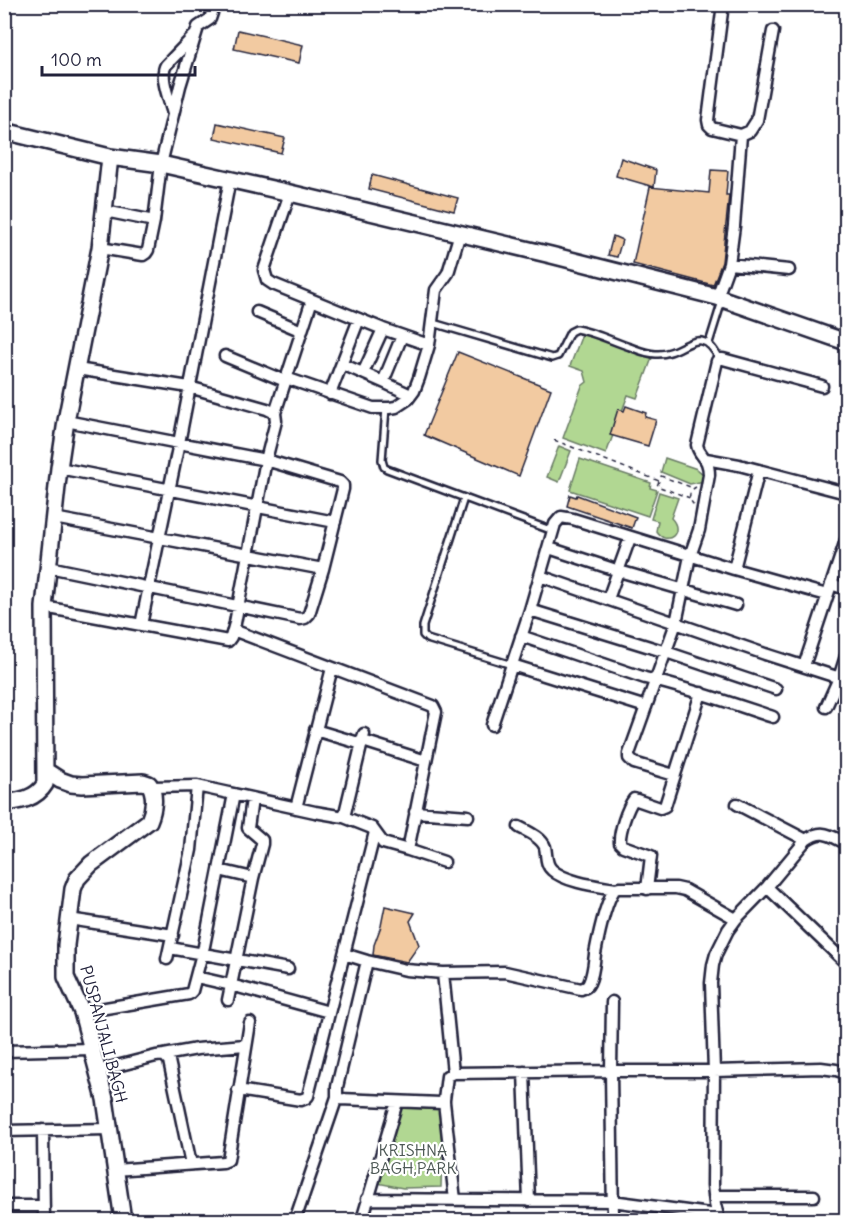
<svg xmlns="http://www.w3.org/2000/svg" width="851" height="1225" viewBox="0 0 851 1225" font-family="Delius,sans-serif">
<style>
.green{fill:#b1d792;stroke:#6a7c66;stroke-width:1.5}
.building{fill:#f2caa1;stroke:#22223b;stroke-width:1.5}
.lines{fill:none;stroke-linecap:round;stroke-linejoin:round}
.lane-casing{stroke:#22223b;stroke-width:10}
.street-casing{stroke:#22223b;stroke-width:15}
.secondary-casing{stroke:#22223b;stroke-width:20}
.path{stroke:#22223b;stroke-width:1.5;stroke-dasharray:4.5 4.5;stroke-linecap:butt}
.lane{stroke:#fff;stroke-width:5}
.street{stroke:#fff;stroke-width:10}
.secondary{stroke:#fff;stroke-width:15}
.labels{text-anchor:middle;stroke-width:4.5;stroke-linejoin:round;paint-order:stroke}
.street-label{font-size:16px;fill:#22223b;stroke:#fff}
.park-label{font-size:16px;fill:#4d5855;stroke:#fff}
</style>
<rect width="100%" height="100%" fill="#fff"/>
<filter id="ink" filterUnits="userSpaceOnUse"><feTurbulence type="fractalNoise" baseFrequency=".0167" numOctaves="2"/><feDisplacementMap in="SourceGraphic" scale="12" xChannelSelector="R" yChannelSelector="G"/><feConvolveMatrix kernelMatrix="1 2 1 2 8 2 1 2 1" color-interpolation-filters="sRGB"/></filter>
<g filter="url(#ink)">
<!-- green -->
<path class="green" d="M583 332 652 358 637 398 628 395 606 454 563 438 582 386 587 382 584 371 570 366Z
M559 446 571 451 559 482 547 477Z
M665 458 697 469 705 476 704 481 690 484 661 472Z
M580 459 651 483 650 488 657 490 648 516 570 490Z
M659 492 678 498 671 518C685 532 667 548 656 531L658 521 651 519Z
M401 1108 440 1109 442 1147 441 1187 403 1188 377 1183Z"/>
<!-- building -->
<path class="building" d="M238 30 303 45 299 63 234 49Z
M217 123 285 138 281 153 214 138Z
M621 158 656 170 654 187 616 176Z
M711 170 728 171 726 195H729L722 262 713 285 633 264 650 187 709 193Z
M372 175 458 198 454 211 369 189Z
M613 236 622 240 617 257 608 255Z
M458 352 551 389 519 476 424 435Z
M626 406 646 413 645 417 656 420 648 446 610 435 618 409 624 411Z
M570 495 576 497 577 495 636 517 632 528 567 506Z
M385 906 415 913 410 921 419 945 407 962 373 955 374 945 381 926Z"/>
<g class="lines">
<!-- lane casing -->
<g class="lane-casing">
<path id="lane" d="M433 323 552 358 558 356 570 332 576 329C594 332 612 341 630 347 638 350 647 354 656 354 684 356 700 320 719 359
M709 343 722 301
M386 408 382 460 384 467 387 469 553 531
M464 498 423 626V635L427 639 512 665"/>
</g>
<!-- street casing -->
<g class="street-casing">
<path id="street" d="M173 114C170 101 159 76 166 65L194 36
M741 135 750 131 757 120 773 31
M290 193 264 270 267 280 273 284 383 329 429 345
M105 211 154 221
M100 248 143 255 146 253 148 250 154 221 161 164 180 86 198 27 210 19 215 4
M729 264 789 270
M717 297 729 264 734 226 741 135 712 128 709 125 708 120 723 4
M257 312 302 331
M225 356 285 381
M342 364 383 382 411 395
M363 373 383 329
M286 378 373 408H390L396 407 408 399 414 391 419 378 429 345 436 290 448 273 460 233
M383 382 402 336
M330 394 359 319
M275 413 312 300
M706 459 739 465 846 493
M59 468 335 522
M54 518 323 569 343 489V485L340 482 266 460 66 421
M549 548 619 571 736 605
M49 567 300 619 305 618 309 614 323 569
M734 569 759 470
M540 576 765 654 846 680
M831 584 846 589
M608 599 630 538
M44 607 228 641 231 637 235 623 266 460 276 421 275 413 267 409 189 387 77 369
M530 610 666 652 776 689
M141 625 179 443 230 179
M233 630 433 706 436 712 408 850
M521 636 645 678C688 688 731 703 773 717
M512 665 646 707
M804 666 846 540
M826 707 839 678 846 656
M492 725 530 610 555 524 561 517 573 519 734 569 827 595
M315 730 362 744
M363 741 426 761
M674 775 634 763 629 758V754L676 623 690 556 699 530 709 475C709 456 699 457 697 445L717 361 719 359H723L822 386
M152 787 197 786 315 812 344 817 372 828 383 843 408 850 444 862
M737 804 806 840
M296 808 332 668
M415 812 468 816
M344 817 364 734
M519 827C528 832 541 837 545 847 547 855 545 864 552 870 565 882 597 886 615 889
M219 870 253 878
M767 887 846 963
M647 889 651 856 623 846 620 843C619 832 627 808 634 799L660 808 665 806 701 693
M69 919 173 935
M170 948 288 969
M344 954 367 961 406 970 443 973 505 972 581 989C586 987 587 987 589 983 593 975 594 963 595 954 598 938 605 902 615 889L619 888H676L685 890 736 919
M167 959 191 850 197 786
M367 961 337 1087V1097L340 1099 441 1103 444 1102V1100L447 1076 453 1073 611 1071H714L821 1068 836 1070 846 1073
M443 973 453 1073
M196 977 231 985 329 1012
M228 1000 253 878 262 844V840L248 828 252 799
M612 1002 611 1071 613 1220
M82 1012 189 994 192 991 204 946 234 794
M4 1051 92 1049
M164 1055 197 1049 245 1045
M97 1071 156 1056 164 1055 169 1061 191 1164
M524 1072 529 1201
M238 1090 301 1100 306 1098 308 1096 375 832
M444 1102 455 1200
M43 1130 44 1220
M4 1131 109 1129
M115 1170 223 1162 228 1160 250 1023
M714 1196H814
M367 1199 612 1201 717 1215
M4 1206H44
M295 1220 337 1097
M362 1220 397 1102
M719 1220 715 1204 713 1185 714 1071 711 983 713 965 716 954 728 930 736 919 767 887 806 840C823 828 830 836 846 843"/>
</g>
<!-- secondary casing -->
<g class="secondary-casing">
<path id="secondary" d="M4 131 110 157 161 164 290 193 551 255 717 297 846 342
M46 771 60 780 71 784 82 785 143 782 149 784C156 794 154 809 149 821L91 864 77 879 73 889 66 945V977L82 1012 105 1099 123 1220
M4 803C20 801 36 799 45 784L44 607 59 468 66 421 100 248 110 157"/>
</g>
<!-- path -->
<path class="path" d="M554 440 659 481
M690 498 657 486 661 476 693 488
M694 505C688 499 688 491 696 487"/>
<!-- lane -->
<use href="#lane" class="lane"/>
<!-- street -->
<use href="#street" class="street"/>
<!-- secondary -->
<use href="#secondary" class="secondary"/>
</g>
</g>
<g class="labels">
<!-- street labels -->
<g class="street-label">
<text transform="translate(104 1034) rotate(75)" y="6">PUSPANJALI BAGH</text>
</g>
<!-- park labels -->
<g class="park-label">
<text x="413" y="1156">KRISHNA<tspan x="413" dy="18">BAGH,PARK</tspan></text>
</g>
</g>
<!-- margin -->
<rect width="851" height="1225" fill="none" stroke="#fff" stroke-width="24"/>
<rect x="12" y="12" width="827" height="1201" fill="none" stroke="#22223b" stroke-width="2" filter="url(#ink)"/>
<!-- scale -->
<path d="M42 66v9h153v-9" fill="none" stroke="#22223b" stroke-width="3"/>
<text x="51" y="66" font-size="18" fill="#22223b" stroke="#ffffff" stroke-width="4.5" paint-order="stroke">100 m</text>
</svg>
